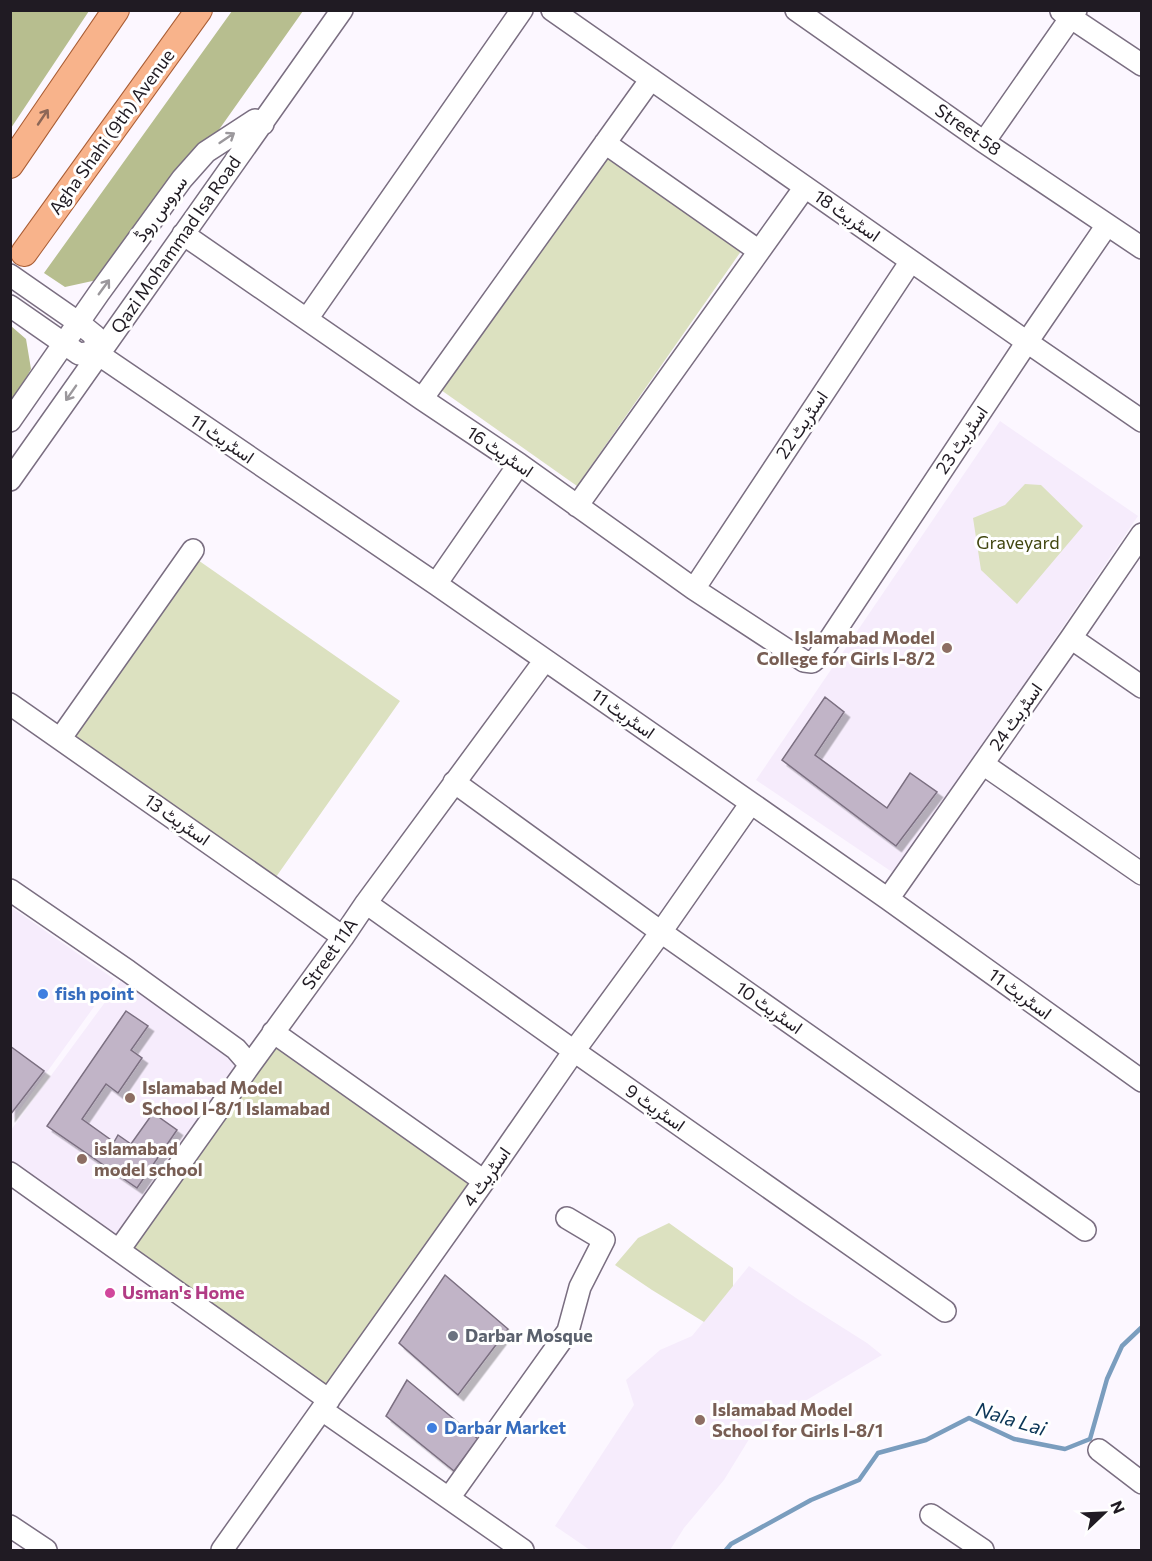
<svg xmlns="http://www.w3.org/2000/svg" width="1152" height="1561" viewBox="0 0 1152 1561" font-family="Commissioner,Vazirmatn,sans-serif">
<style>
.built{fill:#f6ecfc}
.green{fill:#dce1c0}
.forest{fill:#b7be8f}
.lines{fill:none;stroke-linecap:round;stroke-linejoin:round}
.stream{stroke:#7a9dbe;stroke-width:4.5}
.building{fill:#c1b4c7;stroke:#7b6f81;stroke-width:1.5;filter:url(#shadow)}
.minor-casing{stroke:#7a6e81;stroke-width:24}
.major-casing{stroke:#a95d35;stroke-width:28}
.minor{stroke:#fff;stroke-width:21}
.major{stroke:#f8b38b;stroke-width:26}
.oneway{stroke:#8c6757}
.oneway2{stroke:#9b989c}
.education-dot{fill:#8d6e63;stroke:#fff;stroke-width:2}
.shop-dot{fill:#3f7fe0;stroke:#fff;stroke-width:2}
.hotel-dot{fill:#d1479c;stroke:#fff;stroke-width:2}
.worship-dot{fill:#6b7280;stroke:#fff;stroke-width:2}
.labels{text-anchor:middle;stroke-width:6;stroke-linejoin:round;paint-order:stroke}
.street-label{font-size:18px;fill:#201b23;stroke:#fff}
.park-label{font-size:18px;fill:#414610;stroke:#fff}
.education-label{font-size:18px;font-weight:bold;fill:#785e54;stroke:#fff;text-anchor:start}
.shop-label{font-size:18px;font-weight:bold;fill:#366cbe;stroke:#fff;text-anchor:start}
.hotel-label{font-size:18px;font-weight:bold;fill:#b23c85;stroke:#fff;text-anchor:start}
.worship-label{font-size:18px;font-weight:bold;fill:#5b616d;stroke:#fff;text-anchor:start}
.water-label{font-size:20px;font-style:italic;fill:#0b3556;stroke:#fff}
</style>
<defs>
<filter id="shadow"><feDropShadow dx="5.5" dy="5.5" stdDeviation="0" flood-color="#0004"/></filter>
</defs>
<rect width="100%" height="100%" fill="#fcf7ff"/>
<!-- built -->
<path class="built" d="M1000 421 1138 516 895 874 756 780Z
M11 907 114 979 11 1122Z
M128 971 250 1065 119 1250 11 1173V1130Z
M749 1266 799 1300 867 1343 882 1355 805 1401 751 1436 724 1480 684 1528 670 1550H590L555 1526 634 1405 626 1380 660 1350 692 1336Z"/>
<!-- green -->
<path class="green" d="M609 151 744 247 577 486 441 390Z
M1025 484 1041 485 1083 526 1017 604 981 570 973 518 1005 505Z
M195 558 400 701 276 877 68 736Z
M273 1032 484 1181 331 1391 125 1247Z
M669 1223 704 1248 733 1268V1286L704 1322 652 1290 615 1265 638 1238Z"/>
<!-- forest -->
<path class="forest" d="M11 10 89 11 11 128 10 11Z
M232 11H303L218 131 97 280 65 287 44 273Z
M11 326 26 339 31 369 11 406Z"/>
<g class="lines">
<!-- stream -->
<path class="stream" d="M726 1550 731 1544 811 1500 859 1480 878 1453 926 1440 969 1418 1014 1439 1065 1449 1090 1439 1107 1379 1122 1346 1142 1327"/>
</g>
<!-- building -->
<path class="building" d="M825 697 844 712 815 755 887 808 910 773 937 792 896 846 782 760Z
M126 1011 148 1026 131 1050 142 1058 118 1093 106 1084 82 1119 114 1142 118 1135 131 1144 153 1113 177 1130 137 1188 47 1126Z
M10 1046 44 1071 10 1115Z
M445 1275 508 1329 458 1395 399 1343Z
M407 1380 478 1439 454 1471 386 1416Z"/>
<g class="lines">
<!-- minor casing -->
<g class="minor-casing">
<path id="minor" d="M552 10 1027 342 1142 421
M796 10 984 142 1142 248
M1061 11 1142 65
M984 142 1076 10
M605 143 759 251
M183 234 422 399 519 464 694 589 804 661 812 662 818 657 1027 342 1107 225
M10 275 79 323 95 336V352
M10 306 79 354 95 352
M307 319 522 10
M95 352 436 584 751 803 888 899 1142 1081
M422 399 651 79
M10 421 99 293 182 179 206 152 255 120 263 124
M10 480 342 10
M577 506 805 187
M436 584 519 464
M694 589 911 261
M1071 638 1142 687
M10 704 343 937
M60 739 193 550
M983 764 1142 874
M454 782 661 932 1085 1230
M10 890 128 971 236 1049 250 1065
M888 899 1071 638 1142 534
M366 903 574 1051 945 1311
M273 1032 484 1181
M10 1173 329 1400
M119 1250 250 1065 343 937 366 903 545 660
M322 1410 523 1550
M1099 1450 1142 1483
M449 1498 568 1331 580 1287 604 1240 567 1218
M931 1515 983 1550
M10 1526 46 1550
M222 1550 484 1181 574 1051 661 932 751 803"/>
</g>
<!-- major casing -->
<g class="major-casing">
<path id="major" d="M10 165 116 10
M24 253 199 10"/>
</g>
<!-- minor -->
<use href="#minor" class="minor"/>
<!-- major -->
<use href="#major" class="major"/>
</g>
<!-- one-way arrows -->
<defs><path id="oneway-shaft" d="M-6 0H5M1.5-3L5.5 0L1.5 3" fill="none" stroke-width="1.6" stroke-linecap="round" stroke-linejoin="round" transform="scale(1.5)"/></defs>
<use class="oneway" href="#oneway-shaft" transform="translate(43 117) rotate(-56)"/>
<g class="oneway2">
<use href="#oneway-shaft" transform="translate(227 138) rotate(-34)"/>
<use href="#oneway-shaft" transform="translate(104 287) rotate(-54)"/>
<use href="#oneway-shaft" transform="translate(71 393) rotate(125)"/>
</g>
<!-- markers -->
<g class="education-dot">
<circle cx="947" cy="648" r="6"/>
<circle cx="130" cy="1098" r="6"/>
<circle cx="82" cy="1159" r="6"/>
<circle cx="700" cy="1420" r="6"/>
</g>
<g class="shop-dot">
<circle cx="43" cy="994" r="6"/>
<circle cx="432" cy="1428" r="6"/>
</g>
<circle class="hotel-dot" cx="110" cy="1293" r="6"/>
<circle class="worship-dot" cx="453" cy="1336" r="6"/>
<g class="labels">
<!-- street labels -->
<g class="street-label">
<text transform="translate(968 130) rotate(35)" y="6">Street 58</text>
<text transform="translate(112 132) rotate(-54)" y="6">Agha Shahi (9th) Avenue</text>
<text transform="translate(161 209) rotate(-54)" y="6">سروس روڈ</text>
<text transform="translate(847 216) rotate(35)" y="6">اسٹریٹ 18</text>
<text transform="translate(176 245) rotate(-55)" y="6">Qazi Mohammad Isa Road</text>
<text transform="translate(802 425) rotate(-56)" y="6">اسٹریٹ 22</text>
<text transform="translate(222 439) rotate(34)" y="6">اسٹریٹ 11</text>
<text transform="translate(962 440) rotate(-56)" y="6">اسٹریٹ 23</text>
<text transform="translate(500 452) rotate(34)" y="6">اسٹریٹ 16</text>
<text transform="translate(623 714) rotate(35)" y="6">اسٹریٹ 11</text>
<text transform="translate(1016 717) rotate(-55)" y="6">اسٹریٹ 24</text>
<text transform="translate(177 820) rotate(35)" y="6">اسٹریٹ 13</text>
<text transform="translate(330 954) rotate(-55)" y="6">Street 11A</text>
<text transform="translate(1020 994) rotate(36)" y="6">اسٹریٹ 11</text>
<text transform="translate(769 1008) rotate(35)" y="6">اسٹریٹ 10</text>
<text transform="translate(655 1108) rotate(35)" y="6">اسٹریٹ 9</text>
<text transform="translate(487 1177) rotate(-55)" y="6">اسٹریٹ 4</text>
</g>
<!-- park labels -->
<g class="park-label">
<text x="1018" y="549">Graveyard</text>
</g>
<!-- education labels -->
<g class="education-label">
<text x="935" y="644" text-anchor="end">Islamabad Model<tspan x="935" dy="21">College for Girls I-8/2</tspan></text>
<text x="142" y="1094">Islamabad Model<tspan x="142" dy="21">School I-8/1 Islamabad</tspan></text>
<text x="94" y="1155">islamabad<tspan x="94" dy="21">model school</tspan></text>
<text x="712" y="1416">Islamabad Model<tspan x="712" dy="21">School for Girls I-8/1</tspan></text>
</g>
<!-- shop labels -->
<g class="shop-label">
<text x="55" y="1000">fish point</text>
<text x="444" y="1434">Darbar Market</text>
</g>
<!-- hotel labels -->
<g class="hotel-label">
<text x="122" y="1299">Usman's Home</text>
</g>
<!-- worship labels -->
<g class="worship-label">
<text x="465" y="1342">Darbar Mosque</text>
</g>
<!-- water labels -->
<g class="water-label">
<text transform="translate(1011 1419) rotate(17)" y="7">Nala Lai</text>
</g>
</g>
<!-- border -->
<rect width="1152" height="1561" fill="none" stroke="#201b23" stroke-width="24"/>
<!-- north arrow -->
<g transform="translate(1104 1513) rotate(67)" stroke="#ffffff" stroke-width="4.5" paint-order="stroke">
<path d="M0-4.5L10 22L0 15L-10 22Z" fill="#201b23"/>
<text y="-9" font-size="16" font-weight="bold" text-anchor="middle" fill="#201b23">N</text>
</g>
</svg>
